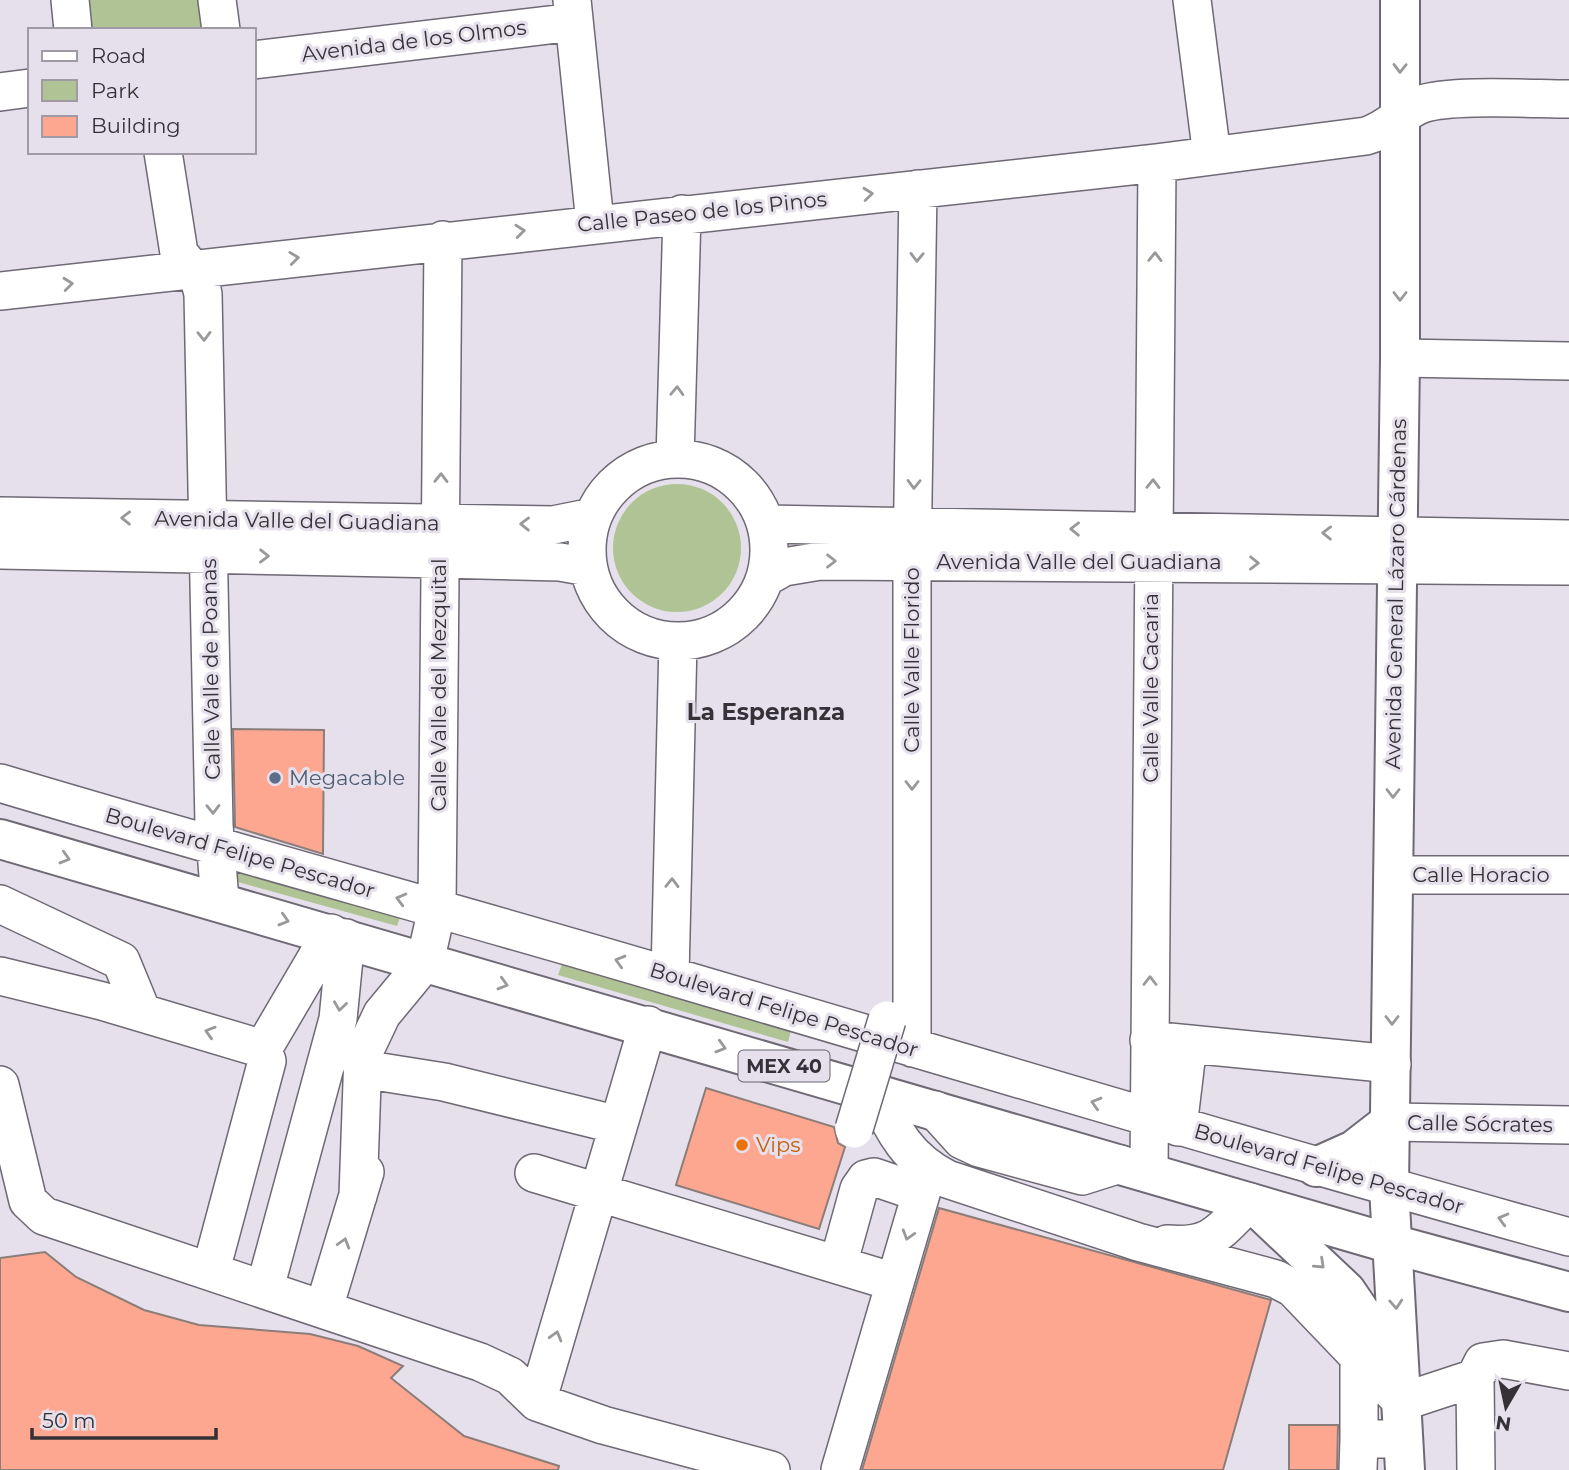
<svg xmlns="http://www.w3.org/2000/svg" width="1569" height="1470" viewBox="0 0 1569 1470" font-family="Montserrat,sans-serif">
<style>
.green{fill:#b0c395}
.building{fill:#fda790;stroke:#8b7d79;stroke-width:2}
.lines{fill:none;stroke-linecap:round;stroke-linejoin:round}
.minor-casing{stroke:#6e6974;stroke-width:40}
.major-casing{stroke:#6e6974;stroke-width:42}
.minor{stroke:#fff;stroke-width:37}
.major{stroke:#fff;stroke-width:38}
.minor-bridge-casing{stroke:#6e6974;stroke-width:40;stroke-linecap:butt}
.minor-bridge{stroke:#fff;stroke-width:37}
.oneway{stroke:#9a989b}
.service-dot{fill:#5c6f8a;stroke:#e6e0ed;stroke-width:2.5}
.food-dot{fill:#e8710a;stroke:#e6e0ed;stroke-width:2.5}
.labels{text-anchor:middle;stroke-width:6;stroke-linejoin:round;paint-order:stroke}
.shield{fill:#e6e0ed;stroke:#69666e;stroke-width:2}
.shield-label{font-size:19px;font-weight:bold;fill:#343237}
.street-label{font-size:21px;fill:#343237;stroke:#e6e0ed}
.service-label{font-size:21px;fill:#4e5e75;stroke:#e6e0ed;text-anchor:start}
.food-label{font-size:21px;fill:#c56008;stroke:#e6e0ed;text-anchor:start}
.neighbourhood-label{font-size:23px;font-weight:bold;fill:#343237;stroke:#e6e0ed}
</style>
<rect width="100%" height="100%" fill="#e6e0ed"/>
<!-- green -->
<path class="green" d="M85 0H203L206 30H89Z
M613 548a64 64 0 1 1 128 0a64 64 0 1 1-128 0Z
M236 870 401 915 397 926 234 881Z
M562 964 791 1031 788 1042 558 975Z"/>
<!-- building -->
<path class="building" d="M233 729 324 730 323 854 235 827Z
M706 1088 834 1127 838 1143 845 1147 819 1229 676 1185Z
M939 1208 1271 1300 1223 1470H862Z
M45 1252 76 1277 144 1310 199 1325 310 1334 358 1346 403 1366 391 1378 464 1436 559 1466 558 1470H0V1258Z
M1289 1425H1338L1337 1470H1289Z"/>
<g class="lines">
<!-- minor casing -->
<g class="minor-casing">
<path id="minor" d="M70 0 73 30
M217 0 221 30
M572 0 595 223
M1192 0 1212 156
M254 60 574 22
M0 92 30 88
M163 152 179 253 199 278 203 294 214 825 220 901
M0 291 1157 163 1366 136C1388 130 1401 112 1422 104 1451 94 1534 99 1569 99
M1400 358 1569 361
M675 459 682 214
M587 550a91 91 0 1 1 182 0a91 91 0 1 1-182 0Z
M0 516 553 525 593 517
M766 524 1569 539
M0 550 440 559 560 562 588 567
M766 577 784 567 820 561 1569 566
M0 783C223 850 447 910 670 976 970 1064 1268 1154 1569 1237
M1393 875H1569
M0 904 121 961 142 1012
M0 976 102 1001 263 1049 267 1061 211 1270
M670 976 678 642
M1149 1040 1392 1064
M912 1048V561L918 189
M263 1049 331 933
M362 1069 444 1082 618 1125
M0 1085 28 1201 44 1216 480 1362 510 1376 537 1402 603 1425 771 1470
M877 1093C892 1131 909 1160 947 1179L1138 1242 1276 1279 1293 1288 1402 1402 1475 1378
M935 1110 962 1140 979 1148 1082 1176 1120 1164
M1390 1122 1569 1125
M1178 1127 1188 1044
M1149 1172 1157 163
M534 1173 894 1282
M358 1196 363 1054 382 1014 425 962 437 909 443 240
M1167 1244C1213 1248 1219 1231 1250 1202
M838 1265 859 1189 866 1179 874 1177 921 1193
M265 1288 338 1019 346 938
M324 1308 365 1172
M1359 1354V1439
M537 1402 648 1025
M840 1470 928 1170
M1358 1470 1359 1439H1384
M1476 1470 1475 1378 1483 1362 1503 1359 1569 1371"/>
</g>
<!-- major casing -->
<g class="major-casing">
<path id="major" d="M1400 0V358L1389 1187 1405 1470
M0 839 1392 1244 1569 1292
M1316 1167 1354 1150 1390 1122
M1260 1210 1346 1291 1397 1366"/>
</g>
<!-- minor -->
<use href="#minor" class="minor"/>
<!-- major -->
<use href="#major" class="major"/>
<!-- minor-bridge casing -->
<g class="minor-bridge-casing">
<path id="minor-bridge" d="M854 1129 887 1020"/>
</g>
<!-- minor-bridge -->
<use href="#minor-bridge" class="minor-bridge"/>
</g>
<!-- one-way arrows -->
<defs><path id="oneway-chevron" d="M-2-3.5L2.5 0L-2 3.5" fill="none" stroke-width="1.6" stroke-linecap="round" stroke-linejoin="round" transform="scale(1.75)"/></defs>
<g class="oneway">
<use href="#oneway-chevron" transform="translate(1400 68) rotate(91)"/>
<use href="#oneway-chevron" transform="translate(868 194) rotate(-6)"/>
<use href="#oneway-chevron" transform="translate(520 231) rotate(-6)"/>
<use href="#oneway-chevron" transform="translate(917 257) rotate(91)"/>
<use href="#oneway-chevron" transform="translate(1155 257) rotate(-89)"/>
<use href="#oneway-chevron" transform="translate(294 258) rotate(-7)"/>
<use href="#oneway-chevron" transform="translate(68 284) rotate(-6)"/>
<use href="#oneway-chevron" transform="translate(1400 296) rotate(90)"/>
<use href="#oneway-chevron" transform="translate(204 336) rotate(89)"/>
<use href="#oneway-chevron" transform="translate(677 391) rotate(-88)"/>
<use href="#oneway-chevron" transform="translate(441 478) rotate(-89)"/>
<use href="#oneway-chevron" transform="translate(914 484) rotate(91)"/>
<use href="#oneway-chevron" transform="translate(1153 484) rotate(-89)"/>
<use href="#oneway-chevron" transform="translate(126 518) rotate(-179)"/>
<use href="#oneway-chevron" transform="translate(525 524) rotate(-179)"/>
<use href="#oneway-chevron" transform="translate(1075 529) rotate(-179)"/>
<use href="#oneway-chevron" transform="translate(1327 533) rotate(-179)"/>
<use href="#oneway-chevron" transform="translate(264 556) rotate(1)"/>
<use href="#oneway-chevron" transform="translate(831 561)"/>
<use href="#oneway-chevron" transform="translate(1254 563) rotate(1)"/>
<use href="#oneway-chevron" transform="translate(912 785) rotate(90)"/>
<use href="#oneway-chevron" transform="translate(1393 793) rotate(90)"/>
<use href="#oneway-chevron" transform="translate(213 809) rotate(89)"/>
<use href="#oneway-chevron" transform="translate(65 858) rotate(16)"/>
<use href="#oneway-chevron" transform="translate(672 883) rotate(-89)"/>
<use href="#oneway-chevron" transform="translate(401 899) rotate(-165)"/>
<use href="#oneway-chevron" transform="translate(284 920) rotate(16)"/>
<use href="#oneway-chevron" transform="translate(620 961) rotate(-164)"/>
<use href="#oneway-chevron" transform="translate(1150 981) rotate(-90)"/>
<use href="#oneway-chevron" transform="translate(503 984) rotate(16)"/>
<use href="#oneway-chevron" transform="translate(340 1006) rotate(98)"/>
<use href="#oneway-chevron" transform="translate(1392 1020) rotate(90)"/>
<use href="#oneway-chevron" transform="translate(210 1032) rotate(-163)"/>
<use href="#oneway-chevron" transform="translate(721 1047) rotate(16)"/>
<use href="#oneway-chevron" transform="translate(1096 1103) rotate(-164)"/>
<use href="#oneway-chevron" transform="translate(1503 1219) rotate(-165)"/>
<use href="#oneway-chevron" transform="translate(908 1235) rotate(107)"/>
<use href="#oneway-chevron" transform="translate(344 1243) rotate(-73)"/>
<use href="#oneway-chevron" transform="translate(1320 1264) rotate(43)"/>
<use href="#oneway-chevron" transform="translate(1396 1304) rotate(86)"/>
<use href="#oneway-chevron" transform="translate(556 1336) rotate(-74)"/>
</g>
<!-- markers -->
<circle class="service-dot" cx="275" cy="778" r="7"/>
<circle class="food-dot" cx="742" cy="1145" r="7"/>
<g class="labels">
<!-- shield labels -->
<rect class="shield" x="738.5" y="1050.5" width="91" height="31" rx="5"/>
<g class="shield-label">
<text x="784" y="1073">MEX 40</text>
</g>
<!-- street labels -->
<g class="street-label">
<text transform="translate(414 41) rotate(-7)" y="7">Avenida de los Olmos</text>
<text transform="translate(702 212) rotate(-6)" y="7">Calle Paseo de los Pinos</text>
<text transform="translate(297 521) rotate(1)" y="7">Avenida Valle del Guadiana</text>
<text x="1079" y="569">Avenida Valle del Guadiana</text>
<text transform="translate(1396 594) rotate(-89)" y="7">Avenida General Lázaro Cárdenas</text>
<text transform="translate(912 660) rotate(-90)" y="7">Calle Valle Florido</text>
<text transform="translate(211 669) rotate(-91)" y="7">Calle Valle de Poanas</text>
<text transform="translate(439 685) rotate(-90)" y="7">Calle Valle del Mezquital</text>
<text transform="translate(1151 688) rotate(-90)" y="7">Calle Valle Cacaria</text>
<text transform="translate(240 853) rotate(16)" y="7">Boulevard Felipe Pescador</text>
<text x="1481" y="882">Calle Horacio</text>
<text transform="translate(784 1010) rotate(17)" y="7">Boulevard Felipe Pescador</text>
<text transform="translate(1480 1124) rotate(1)" y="7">Calle Sócrates</text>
<text transform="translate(1329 1169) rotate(16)" y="7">Boulevard Felipe Pescador</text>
</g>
<!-- service labels -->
<g class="service-label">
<text x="289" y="785">Megacable</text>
</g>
<!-- food labels -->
<g class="food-label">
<text x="756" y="1152">Vips</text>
</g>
<!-- neighbourhood labels -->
<g class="neighbourhood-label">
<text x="766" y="720">La Esperanza</text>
</g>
</g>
<!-- legend -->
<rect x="28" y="28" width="228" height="126" fill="#e6e0ed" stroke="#9f9aa4" stroke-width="2"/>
<rect x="42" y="51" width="35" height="10" fill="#ffffff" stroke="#9f9aa4" stroke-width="2"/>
<text x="91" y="63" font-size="21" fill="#343237">Road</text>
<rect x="42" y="80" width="35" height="21" fill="#b0c395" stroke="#9f9aa4" stroke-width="2"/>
<text x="91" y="98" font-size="21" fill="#343237">Park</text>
<rect x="42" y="116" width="35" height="21" fill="#fda790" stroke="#9f9aa4" stroke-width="2"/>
<text x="91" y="133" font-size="21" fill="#343237">Building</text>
<!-- north arrow -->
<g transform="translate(1506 1407) rotate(189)" stroke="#e6e0ed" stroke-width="5" paint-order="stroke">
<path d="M0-5L12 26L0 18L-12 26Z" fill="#343237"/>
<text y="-10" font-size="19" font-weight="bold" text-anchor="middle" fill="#343237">N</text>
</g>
<!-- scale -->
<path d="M32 1428v10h184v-10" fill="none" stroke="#343237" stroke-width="3.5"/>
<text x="42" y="1428" font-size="21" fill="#343237" stroke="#e6e0ed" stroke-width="5" paint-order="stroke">50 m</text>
</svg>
